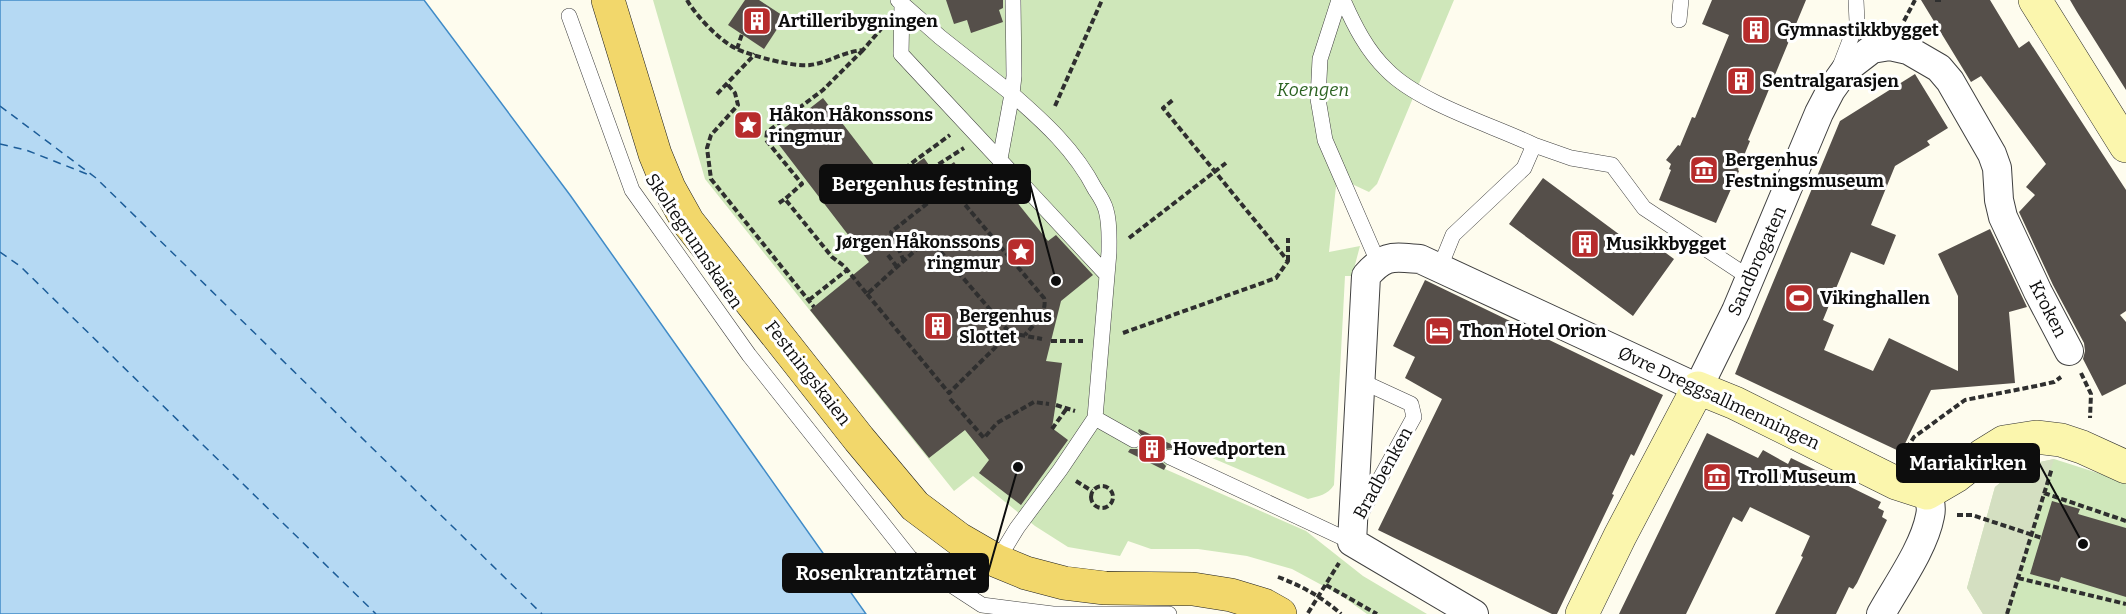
<svg xmlns="http://www.w3.org/2000/svg" width="2126" height="614" viewBox="0 0 2126 614" font-family="Bitter,serif">
<style>
.green{fill:#cfe7ba}
.cemetery{fill:#d4dfc1}
.water{fill:#b5d9f3;stroke:#408bc7;stroke-width:1.5}
.lines{fill:none;stroke-linecap:round;stroke-linejoin:round}
.ferry{stroke:#1c5d99;stroke-width:1.5;stroke-dasharray:8 6;stroke-linecap:butt}
.building{fill:#554f4a}
.lane-casing{stroke:#404040;stroke-width:16}
.street-casing{stroke:#404040;stroke-width:30}
.secondary-casing{stroke:#2f2f2f;stroke-width:34}
.primary-casing{stroke:#1e1e1e;stroke-width:34}
.path{stroke:#2f2f2f;stroke-width:4;stroke-dasharray:6 3;stroke-linecap:butt}
.lane{stroke:#fff;stroke-width:15}
.street{stroke:#fff;stroke-width:28}
.secondary{stroke:#fbf6ad;stroke-width:33}
.primary{stroke:#f2d76b;stroke-width:33}
.labels{text-anchor:middle;stroke-width:6;stroke-linejoin:round;paint-order:stroke}
.poi-label{font-size:18px;font-weight:bold;fill:#0d0d0d;stroke:#fff;text-anchor:start}
.park-label{font-size:18px;font-style:italic;fill:#2b6221;stroke:#fff}
.street-label{font-size:18px;fill:#0d0d0d;stroke:#fff}
.leader{fill:none;stroke:#0d0d0d;stroke-width:2}
.callout-dot{fill:#0d0d0d;stroke:#fff;stroke-width:2}
.callout{fill:#0d0d0d;stroke:#0d0d0d;stroke-width:2}
.callout-label{font-size:20px;text-anchor:middle;font-weight:bold;fill:#fff}
</style>
<rect width="100%" height="100%" fill="#fefcee"/>
<!-- green -->
<path class="green" d="M653 0H1454L1377 184 1369 192 1337 177 1329 252 1360 246 1352 276H1345L1334 485C1328 495 1318 496 1308 499L1177 443 1165 469 1306 531 1363 576 1427 614H1367L1342 596 1292 569 1247 556 1198 549H1151L1128 541 1120 556 1068 547 1035 526 973 476 954 491 705 179Z
M2054 459 2126 482V614H1983L1967 588 1995 487 2021 466Z"/>
<!-- cemetery -->
<path class="cemetery" d="M2054 459 2007 614H1983L1967 588 1995 487 2021 466Z"/>
<!-- water -->
<path class="water" d="M0 0H424L570 195 866 614H0Z"/>
<g class="lines">
<!-- ferry -->
<path class="ferry" d="M0 106 96 178 542 614
M0 144 26 150 92 176
M0 252 20 266 376 614"/>
</g>
<!-- building -->
<path class="building" d="M745 0H759L785 17 764 49 728 25Z
M946 0H1003V8L999 10 1003 22 971 33 967 20 954 24Z
M1712 0H1806L1748 140 1750 141 1738 170 1739 171 1716 223 1659 200 1671 170 1669 169 1671 164 1666 160 1678 145 1680 146 1692 117 1695 118 1729 35 1702 24Z
M1921 0H1990L2019 48 2029 41 2126 190V311L2120 315 2126 322V384L2102 396 2083 359 2085 351 2084 343 2053 285 2019 212 2035 195 2026 187 2046 164 1981 76 1971 82Z
M2070 0H2126V90L2077 12Z
M1915 74 1948 128 1927 141 1930 145 1895 166 1871 225 1896 235 1884 265 1851 252 1823 320 1834 325 1824 350 1873 371 1889 338 1958 371V296L1938 254 1990 229 2027 307 2009 312 2015 383 1931 390 1901 452 1735 374 1840 121Z
M823 98 888 183 924 158 936 175 954 162 972 186 992 171 1048 241 1056 235 1093 275 1061 301 1046 361 1062 363 1052 428 1068 440 1021 505 979 473 989 460 965 430 929 458 810 310 869 262 773 137Z
M1543 178 1639 249 1647 239 1674 259 1633 316 1509 224Z
M1425 280 1663 395 1634 456 1631 454 1612 494 1614 495 1557 614H1552L1378 530 1442 399 1405 378 1415 357 1393 346Z
M1139 429 1175 446 1174 448 1165 449 1161 453 1162 462 1166 466 1164 470 1128 452 1130 449H1138L1143 444 1144 439 1138 431Z
M1707 433 1758 458 1763 450 1788 464 1791 458 1881 502 1878 508 1884 511 1882 517 1887 520 1857 583 1853 589 1849 587 1836 614H1775L1803 557 1801 556 1810 536 1750 507 1742 522 1733 517 1686 614H1619Z
M2052 501 2080 509 2078 514 2126 528V597L2061 577 2059 582 2030 574Z"/>
<g class="lines">
<!-- lane casing -->
<g class="lane-casing">
<path id="lane" d="M898 0 940 37 1012 94 1014 76 1013 0
M1339 0 1320 59 1318 99 1325 140 1378 262
M1343 0C1354 25 1367 51 1387 70 1419 103 1492 125 1534 145L1524 168 1453 235 1440 267
M902 4 901 54 1107 275
M569 16 632 190 749 355 910 558 982 605 1053 614H1169
M1679 20 1681 0
M1839 69 1857 22 1856 0
M1534 145 1571 158 1612 165 1644 208 1750 278
M1095 418 1134 440
M1170 457 1352 542
M1359 517 1414 417 1411 404 1361 381
M997 561 1017 528 1060 470 1095 418 1109 252C1109 238 1110 223 1106 210 1104 202 1099 195 1095 189 1075 150 1044 122 1012 94L1000 159"/>
</g>
<!-- street casing -->
<g class="street-casing">
<path id="street" d="M1474 614 1352 542 1366 276C1385 254 1392 257 1420 259L1698 388 1736 311 1819 113 1831 90 1846 69 1872 49 1890 46 1908 50 1939 68 1950 81 1992 154 1997 168 1999 200 2003 217 2038 292 2069 351
M1881 614C1897 585 1924 548 1930 516 1932 508 1930 500 1927 493"/>
</g>
<!-- secondary casing -->
<g class="secondary-casing">
<path id="secondary" d="M2035 0 2126 146
M1582 614 1620 536 1698 388 1735 403 1896 483 1927 493 1956 476 1983 455 2004 442 2036 437 2061 440 2082 447 2126 467"/>
</g>
<!-- primary casing -->
<g class="primary-casing">
<path id="primary" d="M608 0 655 154 669 188 688 222 859 439 915 506 959 539 997 561 1026 573 1064 583 1105 588 1193 589 1231 595 1264 605 1280 614"/>
</g>
<!-- path -->
<path class="path" d="M687 0C696 16 720 41 737 49 752 56 793 67 810 65 828 63 842 52 863 50L881 29
M1935 0H1941
M1904 21 1915 0
M737 49 742 34
M863 50 823 90 767 132 766 140 802 184 785 199 832 257 844 266 867 294 929 238 1010 333 1042 339
M728 85 735 93 738 105 711 135 707 148 711 179 814 307
M717 94 755 54
M1055 106 1102 0
M931 169 964 148
M890 179 950 135
M779 203 785 199
M1129 238 1226 163
M888 255 897 267
M904 261 891 232 943 191H950L956 194 1044 298C1048 312 1033 325 1025 335
M1288 261V238
M867 294 949 393 1010 333
M809 300 847 270
M1123 333 1276 278 1288 261 1163 108 1174 99
M1051 341H1083
M2081 373 2091 394 2090 418
M950 399 984 438 997 423 1034 402 1049 404
M1056 405 1075 411
M1052 429 1067 408
M1902 456 1914 437 1965 400 2036 386 2054 382 2061 377
M1076 481 1092 491
M1091 497a11 11 0 1 1 22 0a11 11 0 1 1-22 0Z
M2044 493 2126 521
M1957 515H1972L2042 538
M1278 577C1302 586 1322 597 1341 614
M2018 578 2126 604
M1326 585 1377 614
M1308 613 1339 563
M2007 614 2052 468"/>
<!-- lane -->
<use href="#lane" class="lane"/>
<!-- street -->
<use href="#street" class="street"/>
<!-- secondary -->
<use href="#secondary" class="secondary"/>
<!-- primary -->
<use href="#primary" class="primary"/>
</g>
<!-- icons -->
<defs>
<g id="building-square" transform="scale(1.5)"><rect x="-9" y="-9" width="18" height="18" rx="4" fill="#b72c2c" stroke="#fff"/><path d="M-4-6H4V6H1V3H-1V6H-4ZM-2.5-4.3h1.7v1.8h-1.7ZM.8-4.3h1.7v1.8H.8ZM-2.5-1h1.7V.8h-1.7ZM.8-1h1.7V.8H.8Z" fill="#fff"/></g>
<g id="sight-square" transform="scale(1.5)"><rect x="-9" y="-9" width="18" height="18" rx="4" fill="#b72c2c" stroke="#fff"/><path d="M0-6L1.8-2.2L6-1.7L2.9 1.2L3.7 5.4L0 3.3L-3.7 5.4L-2.9 1.2L-6-1.7L-1.8-2.2Z" fill="#fff"/></g>
<g id="museum-square" transform="scale(1.5)"><rect x="-9" y="-9" width="18" height="18" rx="4" fill="#b72c2c" stroke="#fff"/><path d="M0-6L6-3V-2H-6V-3ZM-5-1h2V3h-2ZM-1-1h2V3h-2ZM3-1h2V3H3ZM-6 4H6V6H-6Z" fill="#fff"/></g>
<g id="stadium-square" transform="scale(1.5)"><rect x="-9" y="-9" width="18" height="18" rx="4" fill="#b72c2c" stroke="#fff"/><path d="M0-5a6.5 5 0 1 0 0 10a6.5 5 0 1 0 0-10ZM-3.5-1.8h7v3.6h-7Z" fill="#fff"/></g>
<g id="hotel-square" transform="scale(1.5)"><rect x="-9" y="-9" width="18" height="18" rx="4" fill="#b72c2c" stroke="#fff"/><path d="M-6-4.5h1.5V1H6V5H4.5V3h-9V5H-6ZM-4 0a1.8 1.8 0 1 1 3.6 0ZM.5 0V-2.5h3Q6-2.5 6 0Z" fill="#fff"/></g>
</defs>
<g fill-rule="evenodd">
<use href="#building-square" x="757" y="21"/>
<use href="#building-square" x="1756" y="30"/>
<use href="#building-square" x="1741" y="81"/>
<use href="#sight-square" x="748" y="125"/>
<use href="#museum-square" x="1704" y="170"/>
<use href="#building-square" x="1585" y="244"/>
<use href="#sight-square" x="1021" y="252"/>
<use href="#stadium-square" x="1799" y="298"/>
<use href="#building-square" x="938" y="326"/>
<use href="#hotel-square" x="1439" y="331"/>
<use href="#building-square" x="1152" y="449"/>
<use href="#museum-square" x="1717" y="477"/>
</g>
<g class="labels">
<!-- poi labels -->
<g class="poi-label">
<text x="778" y="27">Artilleribygningen</text>
<text x="1777" y="36">Gymnastikkbygget</text>
<text x="1762" y="87">Sentralgarasjen</text>
<text x="769" y="121">Håkon Håkonssons<tspan x="769" dy="21">ringmur</tspan></text>
<text x="1725" y="166">Bergenhus<tspan x="1725" dy="21">Festningsmuseum</tspan></text>
<text x="1000" y="248" text-anchor="end">Jørgen Håkonssons<tspan x="1000" dy="21">ringmur</tspan></text>
<text x="1606" y="250">Musikkbygget</text>
<text x="1820" y="304">Vikinghallen</text>
<text x="959" y="322">Bergenhus<tspan x="959" dy="21">Slottet</tspan></text>
<text x="1460" y="337">Thon Hotel Orion</text>
<text x="1173" y="455">Hovedporten</text>
<text x="1738" y="483">Troll Museum</text>
</g>
<!-- park labels -->
<g class="park-label">
<text x="1313" y="96">Koengen</text>
</g>
<!-- street labels -->
<g class="street-label">
<text transform="translate(694 241) rotate(56)" y="6">Skoltegrunnskaien</text>
<text transform="translate(1757 261) rotate(-66)" y="6">Sandbrogaten</text>
<text transform="translate(2048 309) rotate(63)" y="6">Kroken</text>
<text transform="translate(808 373) rotate(52)" y="6">Festningskaien</text>
<text transform="translate(1719 398) rotate(25)" y="6">Øvre Dreggsallmenningen</text>
<text transform="translate(1383 473) rotate(-61)" y="6">Bradbenken</text>
</g>
</g>
<!-- callouts -->
<path class="leader" d="M1056 281L1030 184M2083 544L2039 463M1018 467L988 573"/>
<g class="callout-dot">
<circle cx="1056" cy="281" r="6"/>
<circle cx="2083" cy="544" r="6"/>
<circle cx="1018" cy="467" r="6"/>
</g>
<g class="callout">
<rect x="820" y="165" width="210" height="38" rx="6"/>
<rect x="1897" y="444" width="142" height="38" rx="6"/>
<rect x="783" y="554" width="205" height="38" rx="6"/>
</g>
<g class="callout-label">
<text x="925" y="191">Bergenhus festning</text>
<text x="1968" y="470">Mariakirken</text>
<text x="886" y="580">Rosenkrantztårnet</text>
</g>
</svg>
